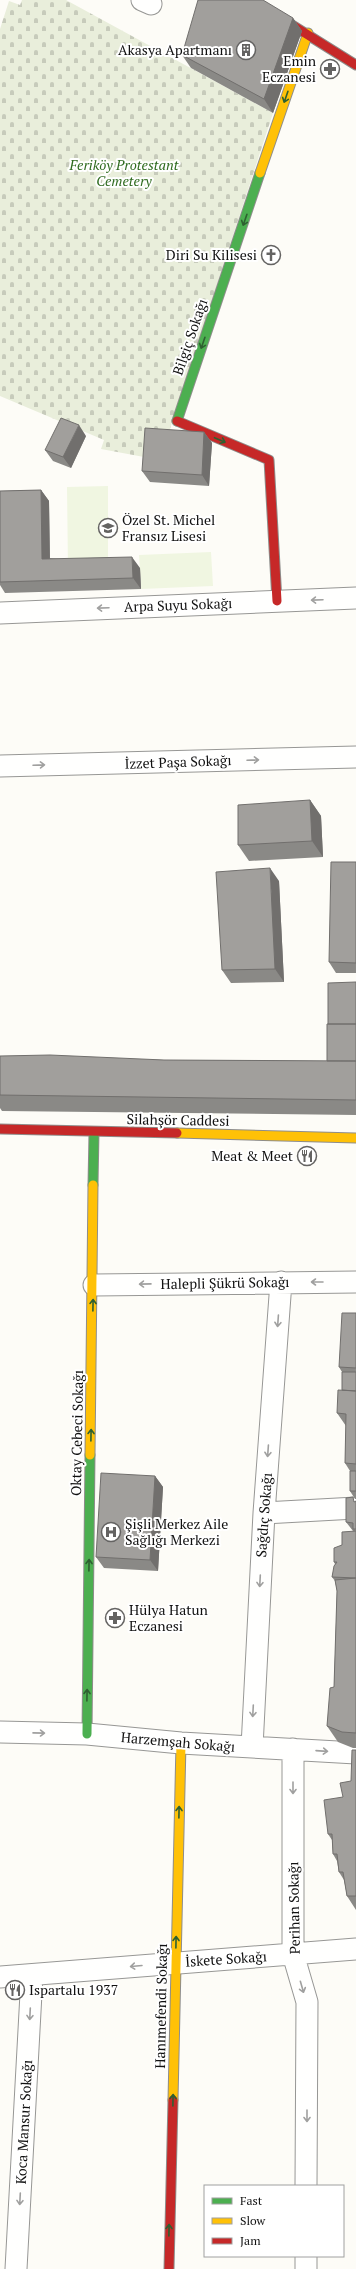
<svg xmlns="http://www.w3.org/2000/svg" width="356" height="2269" viewBox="0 0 356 2269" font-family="'PT Serif',serif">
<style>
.cemetery{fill:url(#cemetery-stones)}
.pitch{fill:#f0f6e1}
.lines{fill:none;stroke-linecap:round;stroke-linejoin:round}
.street-casing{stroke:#979795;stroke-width:23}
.fast-casing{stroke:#8e8d8b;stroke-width:11}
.slow-casing{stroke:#8e8d8b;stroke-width:11}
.jam-casing{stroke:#8e8d8b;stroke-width:11}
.street{stroke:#fffffe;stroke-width:21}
.fast{stroke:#4caf50;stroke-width:9}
.slow{stroke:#ffc107;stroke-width:9}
.jam{stroke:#c62828;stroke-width:9}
.wall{fill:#8a8986}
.shaded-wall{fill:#716f6d}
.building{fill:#a19f9c;stroke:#716f6d}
.oneway{stroke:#2e6030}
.oneway2{stroke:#a0a09f}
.labels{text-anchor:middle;stroke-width:4;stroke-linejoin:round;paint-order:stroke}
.poi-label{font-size:14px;fill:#111;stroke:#fff;text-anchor:end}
.park-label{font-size:14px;font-style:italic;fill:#2f6b1f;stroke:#fff}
.street-label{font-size:14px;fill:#111;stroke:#fff}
</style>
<defs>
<pattern id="cemetery-stones" width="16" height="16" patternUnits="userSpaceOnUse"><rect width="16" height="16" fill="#e9eedb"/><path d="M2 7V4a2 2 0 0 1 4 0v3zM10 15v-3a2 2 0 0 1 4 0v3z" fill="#c7cbbb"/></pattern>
</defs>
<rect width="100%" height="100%" fill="#fdfcf7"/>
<!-- cemetery -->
<path class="cemetery" d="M22 0H66L273 113 168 435 144 457 101 449 104 440 0 396V29L9 1 20 5Z"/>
<!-- pitch -->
<path class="pitch" d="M108 486V569H68L67 487Z
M211 552 213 586 141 589 139 555Z"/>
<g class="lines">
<!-- street casing -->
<g class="street-casing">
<path id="street" d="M142 0 151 4
M0 613 356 598
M0 766 356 757
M94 1285 356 1282
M264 1513 356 1508
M0 1732 87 1734 181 1743 356 1753
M252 1747 264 1513 281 1282
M293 1749V1954L307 2002 306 2186
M0 1977 356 1949
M16 2269 32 1975
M306 2269V2256"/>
</g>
<!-- fast casing -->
<g class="fast-casing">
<path id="fast" d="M177 421 260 173
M93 1185 94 1132
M87 1734 90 1455"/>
</g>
<!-- slow casing -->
<g class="slow-casing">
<path id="slow" d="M260 173 308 33
M177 1133 356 1138
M90 1455 93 1185
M173 2100 181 1743"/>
</g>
<!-- jam casing -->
<g class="jam-casing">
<path id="jam" d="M252 0 356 65
M177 421 269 460 277 601
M0 1129 177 1133
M169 2269 173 2100"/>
</g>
<!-- street -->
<use href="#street" class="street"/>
<!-- fast -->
<use href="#fast" class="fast"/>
<!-- slow -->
<use href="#slow" class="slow"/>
<!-- jam -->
<use href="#jam" class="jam"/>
</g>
<!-- wall -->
<path class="wall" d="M293 18 302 31 273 113 191 68 182 55Z
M204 432 212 443 209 486 150 482 142 471Z
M86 436 71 468 53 461 45 450Z
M41 490 49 501 50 558 140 568 141 589 5 593 0 585V491Z
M310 800 321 816 323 857 249 861 238 845Z
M356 862V973H336L329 962Z
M279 881 284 982 231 983 222 970Z
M356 982V1115L2 1111 0 1108V1056L164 1060 327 1061Z
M356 1313V1499H355L350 1491V1471L345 1463 346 1426 337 1413 342 1390V1372L339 1367Z
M155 1476 163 1487 158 1571 104 1568 96 1557Z
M356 1501V1748H353L338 1742 327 1726 334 1687 337 1591 335 1581 332 1577 335 1564 334 1562 342 1545 353 1531 346 1522Z
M356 1750V1910L347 1896 344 1880 339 1872 337 1861 333 1854 332 1840 328 1834 343 1797 351 1781Z"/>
<!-- shaded-wall -->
<path class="shaded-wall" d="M293 18 302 31 273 113 264 99Z
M79 425 86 436 71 468 63 457Z
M204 432 212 443 209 486 202 475Z
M41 490 49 501 50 570 42 559Z
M132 557 140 568 141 589 133 578Z
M310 800 321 816 323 857 312 841Z
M270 868 279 881 284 982 275 969Z
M155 1476 163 1487 158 1571 150 1560Z"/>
<!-- building -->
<path class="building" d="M198 0H263L293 18 264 99 182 55Z
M61 418 79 425 63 457 45 450Z
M145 428 204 432 202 475 142 471Z
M41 490 42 559 132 557 133 578 0 582V491Z
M310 800 312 841 238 845V805Z
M331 862H356V963L329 962Z
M270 868 275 969 222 970 216 872Z
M356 982V1024H328V983Z
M327 1024H356V1061H327Z
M50 1055 164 1060 356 1061V1100L0 1095V1056Z
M342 1313H356V1368L339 1367Z
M342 1372H356V1391L342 1390Z
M338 1390 356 1391V1464L345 1463 346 1414 337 1413Z
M350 1471H356V1491H350Z
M101 1473 155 1476 150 1560 96 1557Z
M353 1497 354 1502 356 1501V1529H353V1523L346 1522V1498Z
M356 1531V1578L332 1577 334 1566 337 1562H334V1548L342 1545V1532Z
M356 1578V1733L342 1732 327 1726 330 1688 334 1687 337 1591 335 1580Z
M352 1750H356V1896H347L343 1872H339L337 1854H333L332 1834H328L324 1800 343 1797 340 1783 351 1781Z"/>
<!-- one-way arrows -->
<defs><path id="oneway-shaft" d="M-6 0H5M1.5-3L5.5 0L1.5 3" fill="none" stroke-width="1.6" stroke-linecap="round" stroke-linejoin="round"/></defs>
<g class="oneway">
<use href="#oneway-shaft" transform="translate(286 97) rotate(109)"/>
<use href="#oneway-shaft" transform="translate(245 220) rotate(109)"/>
<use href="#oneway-shaft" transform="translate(203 343) rotate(109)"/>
<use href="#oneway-shaft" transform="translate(220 440) rotate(23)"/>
<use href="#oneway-shaft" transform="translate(93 1305) rotate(-89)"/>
<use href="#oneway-shaft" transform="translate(91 1435) rotate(-89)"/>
<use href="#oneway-shaft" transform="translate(89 1565) rotate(-89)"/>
<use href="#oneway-shaft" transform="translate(87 1695) rotate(-89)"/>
<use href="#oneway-shaft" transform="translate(179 1812) rotate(-89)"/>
<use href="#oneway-shaft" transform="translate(176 1942) rotate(-89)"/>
<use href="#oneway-shaft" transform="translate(173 2100) rotate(-89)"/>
<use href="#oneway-shaft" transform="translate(169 2230) rotate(-89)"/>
</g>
<g class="oneway2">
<use href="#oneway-shaft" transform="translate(317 600) rotate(178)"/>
<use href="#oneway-shaft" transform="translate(103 608) rotate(178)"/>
<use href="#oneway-shaft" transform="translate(253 760) rotate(-2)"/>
<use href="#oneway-shaft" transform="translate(39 765) rotate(-2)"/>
<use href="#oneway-shaft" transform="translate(317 1282) rotate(180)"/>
<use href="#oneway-shaft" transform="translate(145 1284) rotate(179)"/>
<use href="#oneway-shaft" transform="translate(278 1321) rotate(94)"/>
<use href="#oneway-shaft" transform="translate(268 1451) rotate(94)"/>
<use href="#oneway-shaft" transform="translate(260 1581) rotate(93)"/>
<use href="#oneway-shaft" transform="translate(253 1711) rotate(93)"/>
<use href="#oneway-shaft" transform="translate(39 1733) rotate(1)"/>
<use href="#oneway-shaft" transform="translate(322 1751) rotate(4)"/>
<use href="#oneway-shaft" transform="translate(293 1788) rotate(90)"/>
<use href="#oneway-shaft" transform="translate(136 1966) rotate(175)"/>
<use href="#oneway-shaft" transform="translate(302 1987) rotate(74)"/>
<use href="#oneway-shaft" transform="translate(30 2014) rotate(93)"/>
<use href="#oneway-shaft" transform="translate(307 2116) rotate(90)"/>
<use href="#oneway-shaft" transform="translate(20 2199) rotate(93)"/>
</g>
<!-- icons -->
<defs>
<g id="building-ring" transform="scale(1)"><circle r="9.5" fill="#fff" stroke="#646362" stroke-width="1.5"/><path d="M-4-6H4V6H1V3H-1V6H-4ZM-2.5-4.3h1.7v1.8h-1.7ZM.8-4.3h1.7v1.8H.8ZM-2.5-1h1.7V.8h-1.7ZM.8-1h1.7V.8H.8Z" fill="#646362"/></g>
<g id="pharmacy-ring" transform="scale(1)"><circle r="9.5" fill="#fff" stroke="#646362" stroke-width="1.5"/><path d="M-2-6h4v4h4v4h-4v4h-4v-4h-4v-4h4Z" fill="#646362"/></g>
<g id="church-ring" transform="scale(1)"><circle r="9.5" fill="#fff" stroke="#646362" stroke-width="1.5"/><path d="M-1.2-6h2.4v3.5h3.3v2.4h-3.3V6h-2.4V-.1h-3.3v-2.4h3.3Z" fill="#646362"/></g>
<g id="school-ring" transform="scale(1)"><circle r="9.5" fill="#fff" stroke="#646362" stroke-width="1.5"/><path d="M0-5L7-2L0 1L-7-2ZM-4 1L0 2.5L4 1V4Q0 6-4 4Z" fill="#646362"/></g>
<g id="restaurant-ring" transform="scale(1)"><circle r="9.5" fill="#fff" stroke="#646362" stroke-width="1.5"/><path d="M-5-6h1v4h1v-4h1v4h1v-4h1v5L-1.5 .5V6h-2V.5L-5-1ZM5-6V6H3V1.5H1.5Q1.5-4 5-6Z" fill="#646362"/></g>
<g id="hospital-ring" transform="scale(1)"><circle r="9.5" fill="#fff" stroke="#646362" stroke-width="1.5"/><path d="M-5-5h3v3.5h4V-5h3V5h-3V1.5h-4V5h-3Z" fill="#646362"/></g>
</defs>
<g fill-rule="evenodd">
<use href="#building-ring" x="246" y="50"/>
<use href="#pharmacy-ring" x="330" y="69"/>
<use href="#church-ring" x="271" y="255"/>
<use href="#school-ring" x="108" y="528"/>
<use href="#restaurant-ring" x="307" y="1156"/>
<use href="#hospital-ring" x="111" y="1532"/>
<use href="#pharmacy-ring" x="115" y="1618"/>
<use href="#restaurant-ring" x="15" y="1990"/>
</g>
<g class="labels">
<!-- poi labels -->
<g class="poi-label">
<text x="232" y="55">Akasya Apartmanı</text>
<text x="316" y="66">Emin<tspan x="316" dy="16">Eczanesi</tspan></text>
<text x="257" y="260">Diri Su Kilisesi</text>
<text x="122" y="525" text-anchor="start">Özel St. Michel<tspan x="122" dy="16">Fransız Lisesi</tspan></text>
<text x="293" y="1161">Meat &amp; Meet</text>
<text x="125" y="1529" text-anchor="start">Şişli Merkez Aile<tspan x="125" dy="16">Sağlığı Merkezi</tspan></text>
<text x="129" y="1615" text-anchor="start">Hülya Hatun<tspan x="129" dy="16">Eczanesi</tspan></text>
<text x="29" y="1995" text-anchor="start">Ispartalu 1937</text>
</g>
<!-- park labels -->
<g class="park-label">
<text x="124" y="170">Feriköy Protestant<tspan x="124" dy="16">Cemetery</tspan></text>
</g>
<!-- street labels -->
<g class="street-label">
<text transform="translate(190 337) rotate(-71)" y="5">Bilgiç Sokağı</text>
<text transform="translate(178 605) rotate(-2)" y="5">Arpa Suyu Sokağı</text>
<text transform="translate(178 762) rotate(-2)" y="5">İzzet Paşa Sokağı</text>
<text transform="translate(178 1120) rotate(1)" y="5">Silahşör Caddesi</text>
<text transform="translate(225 1283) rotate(-1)" y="5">Halepli Şükrü Sokağı</text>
<text transform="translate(77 1433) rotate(-89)" y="5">Oktay Cebeci Sokağı</text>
<text transform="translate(264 1515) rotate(-86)" y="5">Sağdıç Sokağı</text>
<text transform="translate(178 1742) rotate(5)" y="5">Harzemşah Sokağı</text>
<text transform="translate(294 1908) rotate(-91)" y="5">Perihan Sokağı</text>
<text transform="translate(226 1959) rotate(-4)" y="5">İskete Sokağı</text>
<text transform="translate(161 2006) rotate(-89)" y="5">Hanımefendi Sokağı</text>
<text transform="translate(24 2122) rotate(-87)" y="5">Koca Mansur Sokağı</text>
</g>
</g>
<!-- legend -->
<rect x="204" y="2185" width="140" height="72" fill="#ffffff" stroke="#a0a0a0"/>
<rect x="212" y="2198" width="20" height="6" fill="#4caf50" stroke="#a0a0a0"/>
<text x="240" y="2205" font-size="12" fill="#111111">Fast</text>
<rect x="212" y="2218" width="20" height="6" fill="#ffc107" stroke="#a0a0a0"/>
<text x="240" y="2225" font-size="12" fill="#111111">Slow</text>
<rect x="212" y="2238" width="20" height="6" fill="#c62828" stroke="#a0a0a0"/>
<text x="240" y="2245" font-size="12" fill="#111111">Jam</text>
</svg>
